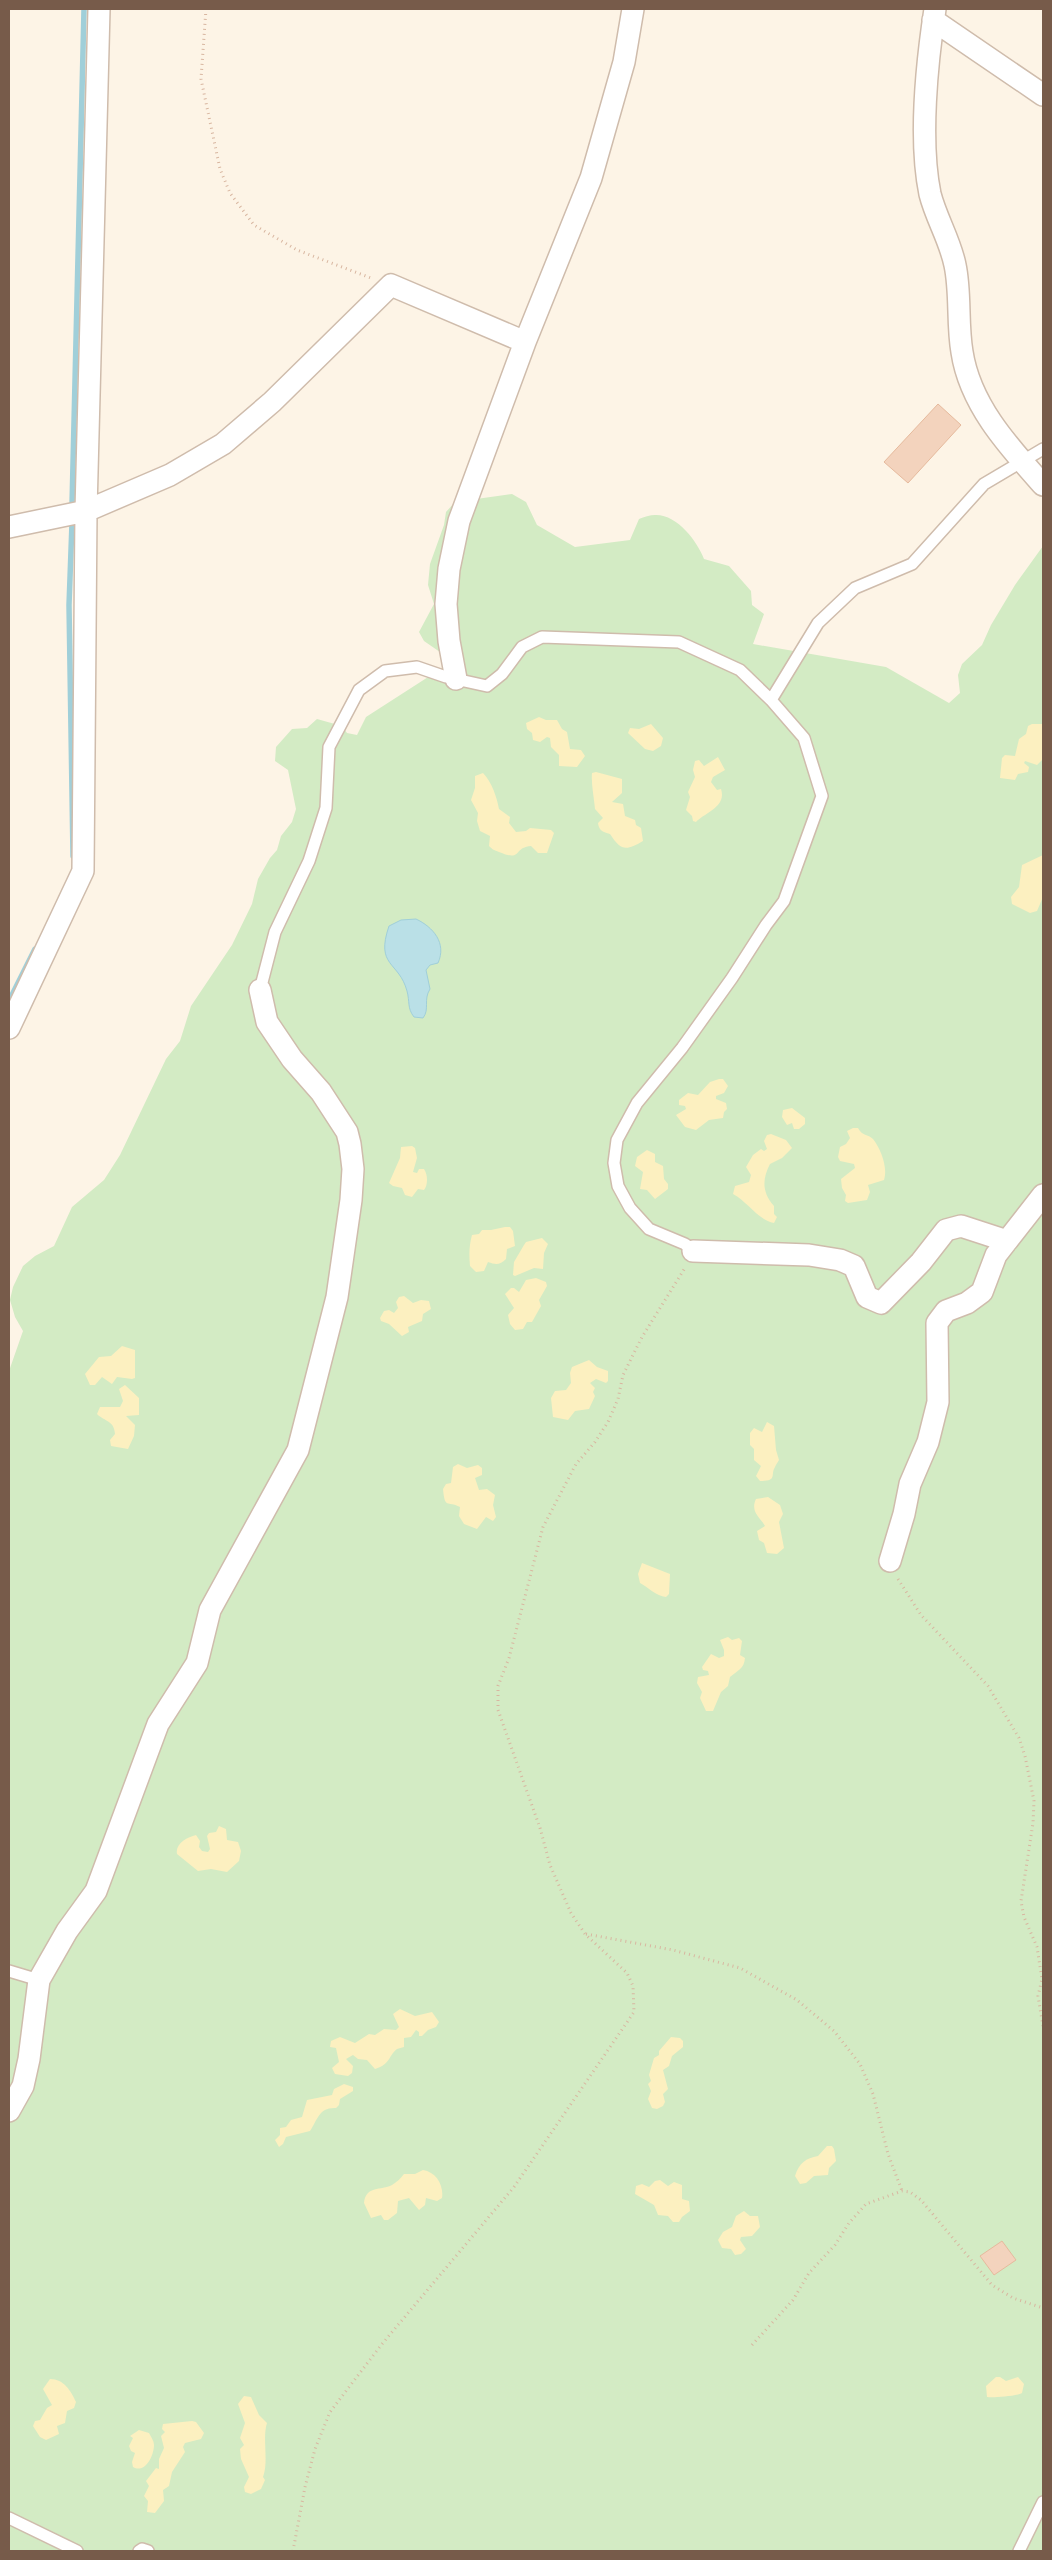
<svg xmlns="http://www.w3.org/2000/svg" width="1052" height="2560" viewBox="0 0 1052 2560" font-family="Commissioner,sans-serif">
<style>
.green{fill:#d3ebc4}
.sand{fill:#fcf0c0}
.water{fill:#bae0e7;stroke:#a0cfd9}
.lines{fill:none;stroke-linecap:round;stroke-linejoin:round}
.stream{stroke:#a0cfd9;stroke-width:5.5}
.building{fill:#f3d3bd;stroke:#e6ba9d}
.service-casing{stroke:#cfbcac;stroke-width:14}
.minor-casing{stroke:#cfbcac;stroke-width:24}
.path{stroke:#d8b6a0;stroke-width:3;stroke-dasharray:1 4;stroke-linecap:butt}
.service{stroke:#fff;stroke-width:11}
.minor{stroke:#fff;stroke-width:21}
</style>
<rect width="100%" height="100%" fill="#fdf4e6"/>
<!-- green -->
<path class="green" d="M512 494 526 502 537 525 575 547 630 540 639 519C644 517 650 515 655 515 677 514 697 541 704 559L729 566 751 591 752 605 764 614 753 644 886 667 949 703 960 693 958 675 962 664 982 645 991 625 1015 585 1043 546V2551H9V1371L23 1331 15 1317 10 1300 13 1287 23 1266 35 1256 54 1246 72 1207 104 1180 120 1155 166 1059 180 1041 191 1006 232 945 252 904 258 879 270 858 277 850 281 836 292 822 296 809 288 770 275 761 276 747 292 729 307 728 317 719 342 726 347 733 357 735 366 717 453 661 424 641 419 632 434 604 428 585 430 564 444 525 446 512 455 502Z"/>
<!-- sand -->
<path class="sand" d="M539 717 546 720H557L562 729 567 732 570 749 581 750 585 756 577 767 559 766V755L551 747 550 738 547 737 540 742 533 740 532 733 527 729 526 723Z
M651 724 663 738 661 746 653 751 645 749 628 733 630 728 639 729Z
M1032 724H1043V759L1037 765 1025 761 1024 763 1029 767 1028 772 1018 774 1015 780 1000 778 1002 758 1005 755 1015 756 1019 739 1026 734 1028 726Z
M718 757 725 770 713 777 711 782 717 790 721 789C727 807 704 813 696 822L693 821 692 816 686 810 690 797 688 792 695 777 693 770 695 761 699 760 704 766Z
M596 772 622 779V793L612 802 623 804 625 816 635 820 636 825 641 828 643 841C626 851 621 851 610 834 603 832 599 831 598 823L603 818 595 809C594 797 591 784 592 773Z
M483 773C492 782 497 798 499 809L510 817 509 823 516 832 526 831 530 828 551 830 554 833 547 853H538L531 846C512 848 523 862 499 852 494 850 493 850 489 846L490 836 480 831 477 821 478 813 471 800 475 788V776Z
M1043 855V897L1037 911 1030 913 1012 904 1011 897 1019 887 1022 865Z
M719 1079H723L728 1086 724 1093 716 1096V1099L726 1103 727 1109 724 1112 723 1118 709 1120 696 1130 685 1127 676 1115 686 1109 685 1106 679 1105V1100L688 1093 698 1095 710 1082Z
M792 1108 805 1118V1124L799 1129H794L792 1123 787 1125 782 1117 783 1110Z
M853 1128H858C862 1136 868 1134 873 1139 881 1149 888 1168 884 1180L868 1185 870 1192 867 1200 848 1203 845 1201 846 1195 842 1188 841 1179 855 1168 854 1164 840 1161 838 1157 840 1147 846 1144 850 1138 847 1131Z
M771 1134 786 1140 792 1148 782 1158 770 1164C762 1179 762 1193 774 1206V1214L777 1217 774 1223C758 1220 748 1202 733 1194L735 1186 749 1182 751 1175 746 1167 753 1155 761 1149 764 1151 767 1149 764 1141 767 1135Z
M412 1146 415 1148 417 1158 413 1172 417 1173 419 1169H424C428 1175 428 1185 424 1190L418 1189 412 1197 405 1195 402 1188 393 1186 389 1183 400 1158 401 1147Z
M647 1150 655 1154V1162L663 1166 664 1179 668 1184V1189L655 1199 647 1190 640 1189 643 1172 635 1166 637 1157Z
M505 1227H510L513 1231 515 1246 507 1249 506 1259C500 1265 496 1265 488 1262L484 1271 476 1272 470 1266C469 1255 469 1246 472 1235L479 1234 482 1230H491Z
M542 1238 548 1244 544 1253 543 1269 534 1268 515 1276 513 1275 514 1262 524 1245 526 1242Z
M536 1278 546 1282 547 1286 539 1300 541 1306 532 1322H527L523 1329 515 1330 510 1324 508 1315 514 1308 505 1294 511 1288H514L519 1292 526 1280Z
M404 1296 413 1303 421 1300 429 1301 431 1309 423 1314 422 1321 408 1327 409 1332 402 1336 389 1324 381 1321 380 1318 384 1311 389 1310 394 1313 398 1308 396 1302 399 1297Z
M122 1346 135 1350V1378L132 1379 117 1377 112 1384 102 1377 95 1385H90L85 1374 99 1357 111 1356Z
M589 1360 597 1367 608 1371V1381L606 1383 596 1379 590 1383 595 1388 593 1392 595 1396 589 1409 575 1411 568 1420 553 1417 551 1398 555 1391 566 1390 571 1383 570 1373 572 1367Z
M125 1385 139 1398V1415L126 1416 135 1425 134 1436 128 1449 111 1446 110 1440 115 1434C114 1420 105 1422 97 1414L100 1407H120L123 1401 119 1389Z
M767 1422 774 1426 776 1450 779 1460C778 1462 776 1464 775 1467 770 1475 778 1481 760 1481L756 1476 761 1466 754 1460V1449L750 1445V1433L754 1428 762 1432Z
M458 1464 467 1468 478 1465 482 1468V1475L475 1478 479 1490 487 1489 495 1495 493 1505 496 1517 493 1521 486 1517 477 1529 464 1524 459 1516 460 1507C447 1500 445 1510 443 1489L446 1484 451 1483 453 1467Z
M768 1497 780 1505 783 1514 779 1522 784 1548 777 1554 767 1553 764 1543 759 1540 757 1531 765 1526C760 1517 750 1512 756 1499Z
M642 1563 670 1574 669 1594 666 1597C656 1596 648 1587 640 1583L638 1574Z
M728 1637 732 1640 739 1638 742 1641 740 1655 745 1658C744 1669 738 1670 730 1677L728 1686 721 1692 713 1711H706L700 1698 702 1692 697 1683 698 1677 709 1675 708 1671 703 1670 702 1667 711 1654 719 1658 724 1656V1650L720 1640Z
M219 1826 226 1829 227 1840 238 1842 241 1851 239 1861 227 1872 211 1869 198 1871 177 1854C175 1844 187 1837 196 1835L200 1841 199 1847 202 1851 208 1852 210 1849 207 1836 209 1833 216 1832Z
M400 2009 415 2016 432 2012 439 2022 436 2027 428 2030 422 2036H419V2032L416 2030 411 2037 404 2038V2047L397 2049C388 2056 391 2064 375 2069L367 2060 358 2059 353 2055 346 2059 353 2066 352 2073 348 2076 335 2074 332 2068 339 2062 336 2048 330 2047 331 2041 340 2037 355 2043 369 2034 375 2035 384 2029 396 2030 399 2027 393 2014Z
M671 2037 680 2038 683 2041V2047L672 2056 669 2066 663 2070 668 2089 663 2094 665 2102 663 2106 657 2109 652 2108 648 2099 651 2091 648 2084 651 2081 649 2075 654 2058 659 2055V2051Z
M344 2084 353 2087V2091L340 2099 339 2105 336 2108C319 2107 318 2119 310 2131L286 2137 283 2144 279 2147 275 2140 280 2135V2128L286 2127 291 2120 302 2117 307 2100 332 2095 334 2089Z
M827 2146H832L834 2149 836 2161 829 2168 828 2175 814 2176 806 2183 800 2184 795 2176C799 2163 806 2158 818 2156Z
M423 2170C436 2172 444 2185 442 2198L437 2201 426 2198 425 2205 419 2210 409 2198 398 2201 397 2213 388 2220H384L381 2215 371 2218 364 2203C366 2185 381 2191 392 2185 397 2182 401 2178 404 2174H415Z
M660 2180 668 2186 674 2182 682 2185V2199L689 2201 690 2211 682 2217 679 2222H673L668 2216 658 2215 654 2205 635 2194 636 2186 642 2184 649 2187 655 2181Z
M744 2211 750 2216H758L760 2227 752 2236 741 2237 740 2240 746 2249 741 2254 735 2255 731 2249 722 2248 718 2240 723 2232 732 2227 736 2216Z
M996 2377H1000L1006 2381 1018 2377 1024 2384 1022 2393C1018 2396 992 2398 987 2397L986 2386Z
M50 2379C64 2379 71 2391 76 2402L74 2408 67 2411 65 2423 57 2426 59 2434 46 2440 40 2437 33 2426 35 2421 40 2420 47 2408 52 2405 43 2389Z
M244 2396 251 2397 259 2415 267 2423C262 2438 269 2461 263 2477L265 2480 261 2489 251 2494 245 2492 244 2487 249 2477 241 2459 240 2449 244 2445 240 2438 245 2423 238 2404Z
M192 2421 196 2422 204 2433 201 2439 185 2443 183 2447 185 2452 172 2472 169 2486 163 2490 164 2501 155 2513 147 2512 148 2501 144 2496 149 2486 146 2481 156 2468 159 2469V2459L164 2448 161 2436 165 2432 162 2429 163 2424Z
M139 2430 149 2433C151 2437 154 2441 154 2445 154 2456 145 2474 133 2467L132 2462 135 2453 131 2451 129 2446 133 2438 130 2436Z"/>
<!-- water -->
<path class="water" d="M416 919C433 927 447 943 438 963L430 965 426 970 430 989C423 1000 430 1009 423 1018L414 1017C407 1008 410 1002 407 991 399 961 375 967 389 926L401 920Z"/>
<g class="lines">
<!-- stream -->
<path class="stream" d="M72 505 84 9
M72 523 69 605 73 856
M9 1001 35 949"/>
</g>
<!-- building -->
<path class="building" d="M938 404 961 425 908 483 884 462Z
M1002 2241 1016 2260 994 2275 980 2256Z"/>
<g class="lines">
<!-- service casing -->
<g class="service-casing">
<path id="service" d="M771 700 818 623 855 588 912 564 984 484 1043 449
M260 990 275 932 309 861 326 808 329 747 359 690 385 671 417 667 446 677 487 686 502 674 522 647 542 637 679 642 740 670 771 700 804 738 822 796 784 901 766 925 732 978 682 1048 637 1103 617 1140 614 1163 618 1186 630 1208 649 1229 685 1244 693 1251
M9 1971 39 1980
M9 2518 77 2551
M139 2551 142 2549 148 2551
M1019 2551 1043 2502"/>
</g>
<!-- minor casing -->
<g class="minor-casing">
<path id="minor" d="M935 9C927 62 919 141 930 194 936 218 950 240 955 265 961 293 957 323 962 352 970 405 1009 447 1043 485
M933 20 1043 95
M9 527 86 511 170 475 223 444 272 402 391 285 525 342
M456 679 449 641 446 604 449 569 459 521 525 342 591 178 624 62 633 9
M9 1028 83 871 86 511 99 9
M693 1251 809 1255 840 1260 854 1266 867 1297 881 1303 921 1262 946 1230 961 1226 1007 1241
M890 1561 904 1514 910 1484 928 1442 938 1402 937 1323 946 1311 967 1303 982 1292 996 1255 1043 1195
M9 2111 23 2086 29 2059 39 1980 67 1931 96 1891 158 1724 197 1663 210 1610 298 1450 337 1297 351 1200 353 1169 350 1144 347 1132 321 1092 292 1059 267 1022 260 990"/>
</g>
<!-- path -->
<path class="path" d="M206 9 201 79 220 169 230 193 254 225 297 250 371 278
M898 1579 921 1615 988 1686 1019 1738 1025 1756 1034 1801 1033 1823 1021 1901 1024 1917 1037 1947 1042 1979 1038 1996 1043 2026
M586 1934 673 1950 740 1968 797 2000 834 2031 860 2064 873 2094 888 2154 902 2191
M752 2345 793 2300 809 2273 835 2245 849 2223 866 2204 902 2191 910 2192 921 2200 992 2285 1013 2298 1043 2308
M293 2551 305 2487 315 2449 330 2412 382 2344 514 2187 634 2012 633 1986 627 1973 585 1934 571 1913 550 1865 540 1828 498 1710V1686L509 1658 543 1527 576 1464 595 1442 608 1422 618 1399 623 1375 642 1337 685 1268"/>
<!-- service -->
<use href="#service" class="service"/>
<!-- minor -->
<use href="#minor" class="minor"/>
</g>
<!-- border -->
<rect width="1052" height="2560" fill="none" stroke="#775b4a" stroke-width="20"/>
</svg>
